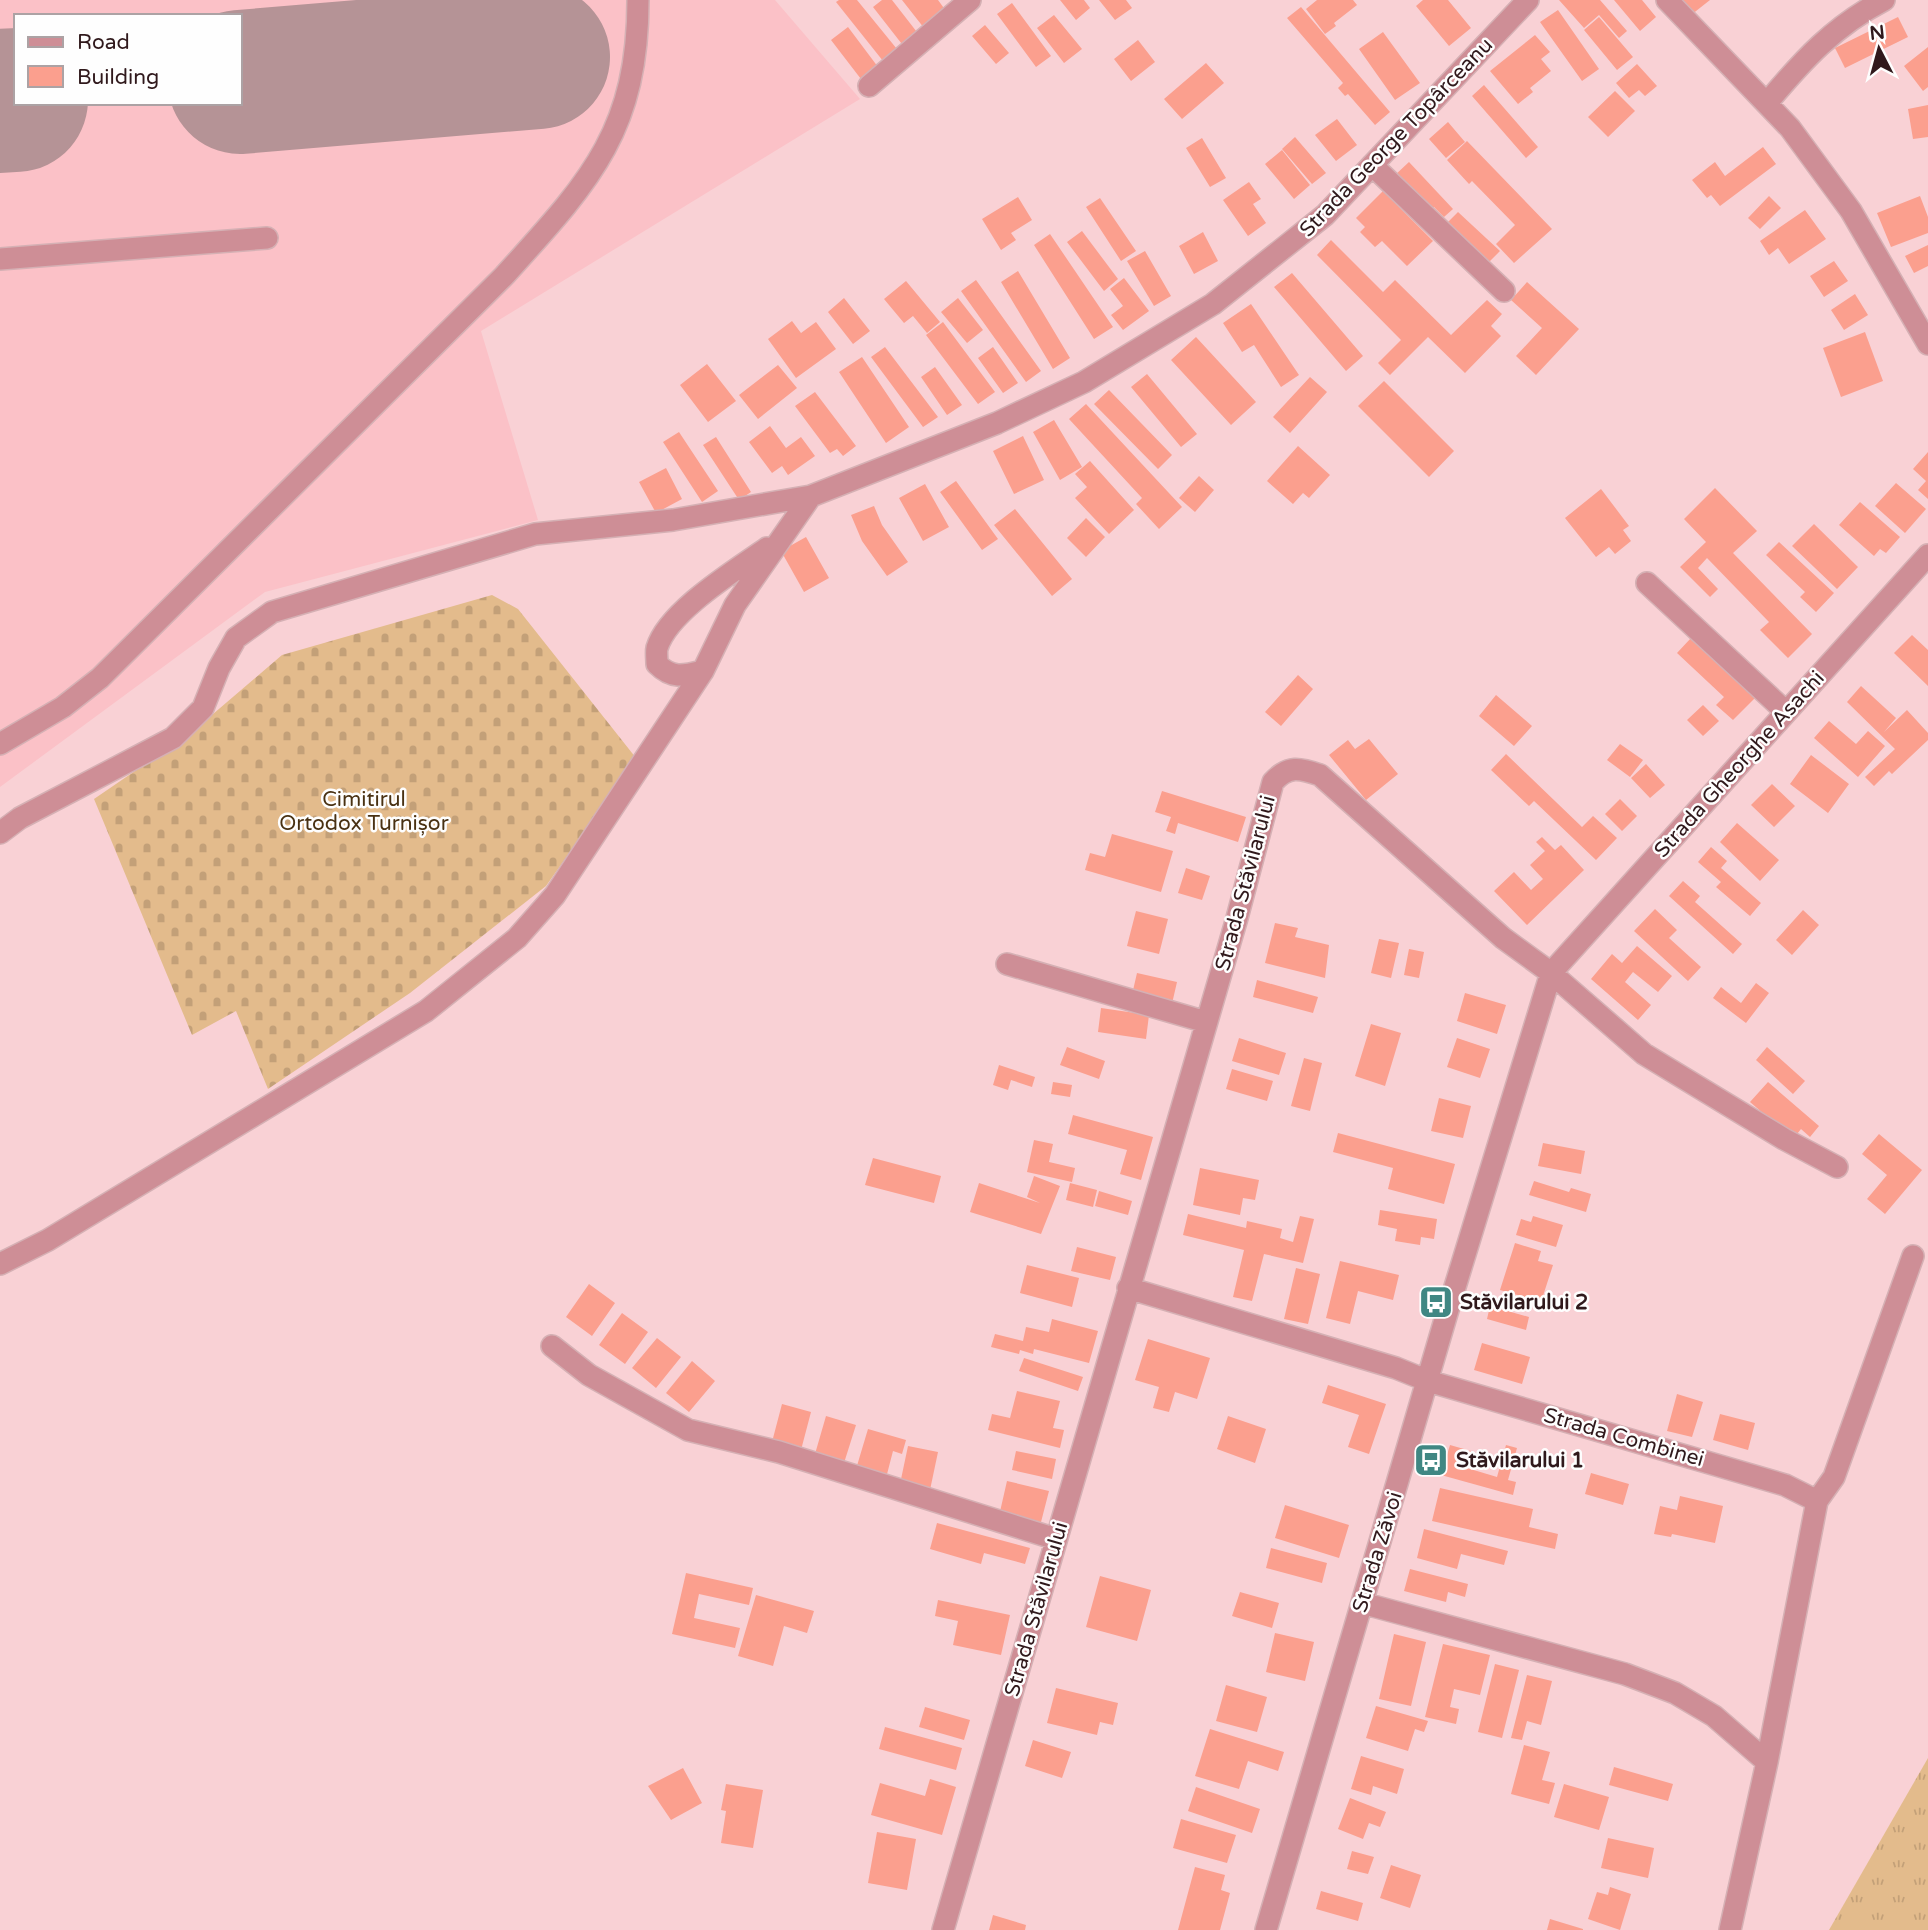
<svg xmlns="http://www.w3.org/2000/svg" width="1928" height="1930" viewBox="0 0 1928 1930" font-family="'Varela Round',sans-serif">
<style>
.built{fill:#fbc1c7;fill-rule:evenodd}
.grass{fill:url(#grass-tufts)}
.cemetery{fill:url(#cemetery-stones)}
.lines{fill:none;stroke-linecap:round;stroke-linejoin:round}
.runway{stroke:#b59396;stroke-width:144}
.building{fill:#fb9f8e}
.minor-casing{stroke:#d5b0b4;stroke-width:24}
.minor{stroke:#ce8e96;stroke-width:21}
.labels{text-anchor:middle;stroke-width:5;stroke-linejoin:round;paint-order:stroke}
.street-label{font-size:21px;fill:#30191c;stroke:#fefefe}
.park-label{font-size:21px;fill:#493112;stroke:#fefefe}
.poi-label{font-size:21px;font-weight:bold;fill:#30191c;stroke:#fefefe;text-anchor:start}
</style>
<defs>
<pattern id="grass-tufts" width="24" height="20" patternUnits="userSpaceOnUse" patternTransform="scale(1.75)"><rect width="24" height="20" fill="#e3bb8c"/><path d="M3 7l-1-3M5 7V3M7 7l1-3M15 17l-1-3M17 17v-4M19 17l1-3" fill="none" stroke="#c3a078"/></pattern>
<pattern id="cemetery-stones" width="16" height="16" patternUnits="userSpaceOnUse" patternTransform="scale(1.75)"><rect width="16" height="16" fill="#e3bb8c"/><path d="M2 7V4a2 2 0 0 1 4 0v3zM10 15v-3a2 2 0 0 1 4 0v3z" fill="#c3a078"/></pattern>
</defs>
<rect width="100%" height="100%" fill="#f9d1d5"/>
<!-- built -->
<path class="built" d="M0 0H775L860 99 481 331 538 520 265 592 0 787ZM16 16H240V103H16Z"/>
<!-- grass -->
<path class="grass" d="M1928 1758V1930H1829Z"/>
<!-- cemetery -->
<path class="cemetery" d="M492 595 518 609 636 758 546 886 410 993 268 1089 236 1011 192 1035 94 799 192 732 282 655Z"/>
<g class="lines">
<!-- runway -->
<path class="runway" d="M240 82 538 57
M0 101 16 100"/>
</g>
<!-- building -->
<path class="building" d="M839 0H857L901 54 887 66 836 2Z
M882 0H892L920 36 905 48 873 7Z
M902 0H938L946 11 924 28Z
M1060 0H1084L1090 8 1076 20Z
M1099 0H1126L1132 8 1115 20Z
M1317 0H1353L1357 5 1334 23 1336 26 1325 34 1306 9Z
M1423 0H1448L1471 28 1449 46 1416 6Z
M1559 0H1600L1627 31 1619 38 1599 15 1584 28Z
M1614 0H1642L1656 17 1640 31Z
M1680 0H1710L1691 15Z
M1012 3 1051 56 1036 67 997 14Z
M1301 7 1390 112 1375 125 1348 94 1345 96 1338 88 1343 83 1287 18Z
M1558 10 1599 69 1582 81 1540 22Z
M1054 15 1082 49 1064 63 1037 28Z
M1599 17 1633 57 1617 70 1584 30Z
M1898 17 1908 37 1845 68 1835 48Z
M985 25 1009 53 996 64 972 36Z
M848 27 881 71 864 83 831 40Z
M1383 32 1420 83 1395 100 1359 49Z
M1535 35 1550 52 1541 59 1551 71 1530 88 1533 92 1518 104 1490 71Z
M1138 40 1155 62 1131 81 1114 59Z
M1928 47V87L1923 91 1904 66Z
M1206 63 1224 83 1182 119 1164 99Z
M1637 64 1657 86 1645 96 1639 90 1629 98 1616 83Z
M1484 85 1538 147 1526 158 1472 96Z
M1615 91 1635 111 1608 137 1588 117Z
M1928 105V137L1913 139 1908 109Z
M1337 119 1357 145 1336 161 1315 135Z
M1448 122 1465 142 1446 158 1429 139Z
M1295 137 1326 173 1312 184 1282 149Z
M1202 138 1226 178 1210 187 1186 148Z
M1467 141 1552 229 1514 263 1496 244 1515 225 1472 181 1469 184 1447 160Z
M1763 147 1776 164 1720 206 1711 195 1707 198 1692 180 1715 162 1725 176Z
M1282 150 1310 185 1294 199 1265 164Z
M1409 162 1453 209 1444 217 1434 207 1429 212 1394 176Z
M1249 182 1261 199 1253 204 1266 223 1248 236 1223 200Z
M1383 191 1433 241 1407 266 1382 241 1375 247 1360 232 1365 227 1356 218Z
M1769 196 1781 208 1760 229 1748 218Z
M1920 196 1928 217V233L1891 247 1877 213Z
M1018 197 1032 220 1011 233 1016 240 1001 250 982 219Z
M1100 198 1136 251 1121 261 1086 207Z
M1805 210 1826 239 1789 264 1778 248 1769 255 1760 241Z
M1458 212 1500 251 1488 263 1446 224Z
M1082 231 1118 279 1104 291 1067 242Z
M1203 232 1218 261 1194 274 1179 246Z
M1050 234 1113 327 1094 339 1034 245Z
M1331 240 1383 292 1395 280 1451 335 1487 300 1502 314 1491 326 1501 336 1465 373 1428 337 1390 375 1378 363 1401 340 1317 255Z
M1928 245V266L1914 273 1905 256Z
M1145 251 1171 296 1154 306 1127 261Z
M1834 261 1848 281 1824 297 1810 276Z
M1018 271 1070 358 1053 369 1001 282Z
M1292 273 1363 356 1346 371 1274 287Z
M1124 278 1149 311 1123 330 1111 315 1123 306 1110 289Z
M976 280 1041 371 1026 382 961 291Z
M906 281 940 322 927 333 913 316 904 323 884 299Z
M1527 282 1579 329 1536 375 1516 356 1542 328 1511 300Z
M1855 294 1868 315 1844 330 1831 310Z
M844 298 870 331 853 344 828 312Z
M958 298 983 330 967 343 941 312Z
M1251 304 1299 375 1281 387 1254 345 1242 352 1223 323Z
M792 321 801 333 816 322 836 349 796 378 768 339Z
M943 322 995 392 978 404 926 335Z
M1865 332 1883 381 1841 397 1823 348Z
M1196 337 1256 402 1231 425 1171 360Z
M885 347 938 417 923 427 871 357Z
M993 347 1018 383 1003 393 978 358Z
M862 357 909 427 886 443 839 372Z
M707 364 736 401 708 422 680 385Z
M778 365 797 388 758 419 739 395Z
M935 367 962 405 947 415 921 377Z
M1147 374 1197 434 1181 447 1131 387Z
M1310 377 1327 392 1290 433 1273 417Z
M1384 381 1454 451 1429 477 1358 406Z
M1109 390 1172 455 1158 469 1094 404Z
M815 392 856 446 843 456 837 449 830 453 795 406Z
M1086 404 1182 507 1159 529 1136 504 1142 498 1069 419Z
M1054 420 1082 467 1060 480 1033 432Z
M770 426 786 448 801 437 815 456 788 475 782 466 772 473 749 442Z
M679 432 718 491 702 502 663 442Z
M1023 436 1044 480 1014 494 993 451Z
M716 437 751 492 739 500 703 445Z
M1298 446 1330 475 1309 498 1303 493 1293 504 1267 481Z
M1928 452V499L1918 490 1926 481 1913 469Z
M1090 461 1134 510 1109 534 1075 498 1087 487 1075 474Z
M666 468 682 499 656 513 639 482Z
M1199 476 1214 490 1195 512 1179 498Z
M956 481 998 539 982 550 940 492Z
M1896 483 1926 509 1905 533 1875 506Z
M925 484 949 527 923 541 899 498Z
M1715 488 1757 531 1733 553 1812 634 1788 658 1760 630 1769 622 1707 558 1698 568 1718 589 1710 597 1680 567 1706 542 1684 519Z
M1601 489 1629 526 1623 530 1631 541 1615 554 1609 547 1596 557 1565 518Z
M1860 502 1900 537 1886 553 1880 549 1874 556 1839 525Z
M874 506 882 525 908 562 887 576 862 541 851 515Z
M1015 509 1072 579 1052 596 994 525Z
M1086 518 1105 537 1086 557 1067 538Z
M1814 524 1858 567 1837 589 1792 546Z
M806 537 829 578 804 592 781 551Z
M1779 542 1834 593 1816 612 1800 597 1805 592 1766 555Z
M1912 635 1928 650V686L1894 653Z
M1691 638 1755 698 1733 720 1716 705 1724 697 1677 653Z
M1298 675 1313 689 1281 726 1265 712Z
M1861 686 1896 718 1884 732 1907 710 1928 733V740L1892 774 1889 771 1874 786 1865 777 1895 749 1847 702Z
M1496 695 1532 726 1514 746 1479 716Z
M1703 705 1719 721 1703 736 1687 720Z
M1829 721 1856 744 1868 731 1885 746 1858 777 1814 738Z
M1369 739 1398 774 1366 800 1329 755 1348 740 1355 749Z
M1620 744 1643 760 1630 777 1607 760Z
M1506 754 1582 827 1593 816 1617 838 1596 860 1534 801 1529 806 1491 770Z
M1811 755 1849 784 1828 813 1790 784Z
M1646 764 1665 785 1650 798 1631 778Z
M1772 784 1795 806 1774 827 1751 805Z
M1162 791 1246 817 1238 842 1178 823 1175 834 1166 831 1171 817 1155 812Z
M1620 799 1637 816 1622 831 1605 814Z
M1737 823 1779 860 1760 881 1720 842Z
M1112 834 1173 851 1161 892 1085 870 1090 853 1105 857Z
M1542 837 1555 850 1561 845 1584 870 1527 925 1494 891 1514 872 1531 890 1543 879 1530 865 1545 851 1536 842Z
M1711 847 1727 861 1721 868 1761 903 1750 916 1716 887 1721 882 1698 862Z
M1186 868 1210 876 1202 900 1178 893Z
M1683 881 1700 896 1695 902 1742 944 1733 954 1669 896Z
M1655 909 1677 930 1669 938 1701 967 1688 981 1634 931Z
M1803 910 1819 925 1792 955 1776 940Z
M1136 911 1168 919 1159 954 1127 946Z
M1275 923 1298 928 1295 937 1329 945 1325 978 1265 963Z
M1379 939 1399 943 1391 978 1371 973Z
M1637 946 1672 976 1658 992 1633 972 1625 982 1651 1005 1638 1020 1591 979 1612 954 1622 963Z
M1409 949 1424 952 1419 978 1404 975Z
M1137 973 1177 982 1171 1008 1131 999Z
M1257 980 1318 997 1313 1013 1253 997Z
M1756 983 1769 993 1746 1023 1713 998 1721 987 1741 1003Z
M1465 993 1506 1005 1497 1034 1457 1021Z
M1101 1008 1149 1015 1146 1039 1098 1032Z
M1371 1024 1401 1033 1385 1086 1355 1076Z
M1239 1038 1286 1053 1279 1075 1232 1061Z
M1457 1038 1490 1049 1480 1078 1447 1067Z
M1067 1047 1105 1061 1099 1079 1060 1065Z
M1767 1047 1805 1081 1793 1094 1756 1060Z
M1304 1058 1322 1063 1310 1111 1291 1106Z
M999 1065 1035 1077 1032 1087 1011 1080 1008 1090 993 1085Z
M1232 1069 1273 1081 1267 1101 1226 1089Z
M1053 1082 1072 1085 1070 1097 1051 1094Z
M1768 1082 1819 1126 1810 1137 1801 1129 1793 1139 1750 1102Z
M1439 1098 1471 1106 1463 1138 1431 1131Z
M1073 1115 1153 1137 1141 1180 1120 1174 1127 1150 1068 1134Z
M1338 1133 1455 1164 1444 1204 1388 1189 1393 1168 1333 1152Z
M1879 1134 1922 1170 1885 1214 1867 1199 1887 1175 1862 1154Z
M1034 1140 1053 1144 1049 1162 1075 1168 1072 1182 1027 1172Z
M1543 1143 1585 1151 1581 1174 1538 1166Z
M873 1158 941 1176 934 1203 865 1185Z
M1200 1168 1259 1180 1255 1200 1243 1198 1240 1215 1193 1205Z
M1034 1176 1060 1186 1041 1234 970 1212 979 1183 1040 1203 1027 1197Z
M1534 1181 1569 1192 1571 1188 1591 1194 1586 1212 1529 1195Z
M1070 1183 1097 1190 1093 1207 1066 1200Z
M1099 1191 1132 1201 1128 1215 1095 1206Z
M1380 1210 1437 1219 1434 1239 1421 1237 1420 1245 1395 1241 1397 1229 1378 1225Z
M1188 1214 1246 1228 1247 1221 1282 1229 1280 1238 1293 1242 1300 1216 1314 1219 1303 1263 1264 1254 1252 1301 1233 1297 1244 1250 1183 1235Z
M1533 1216 1563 1225 1556 1247 1516 1235 1521 1219 1531 1222Z
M1515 1243 1541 1251 1538 1261 1553 1265 1541 1302 1500 1290Z
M1077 1247 1116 1257 1110 1280 1071 1271Z
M1340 1261 1399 1275 1393 1300 1358 1291 1350 1324 1326 1318Z
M1027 1265 1079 1278 1072 1307 1020 1293Z
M1296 1268 1320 1274 1308 1324 1284 1319Z
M589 1284 615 1303 592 1336 566 1317Z
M1490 1306 1529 1317 1526 1330 1487 1319Z
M622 1313 648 1332 625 1364 599 1345Z
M1052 1319 1098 1331 1089 1363 1034 1349 1033 1354 1020 1350 1019 1354 991 1347 995 1334 1023 1341 1026 1327 1049 1332Z
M657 1338 681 1357 656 1388 632 1368Z
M1148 1339 1210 1358 1197 1399 1175 1392 1169 1412 1153 1408 1159 1387 1135 1380Z
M1482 1343 1530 1357 1522 1384 1474 1370Z
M1024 1358 1083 1377 1078 1391 1019 1371Z
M692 1361 715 1381 689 1412 666 1393Z
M1328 1385 1386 1404 1369 1454 1348 1447 1359 1415 1322 1403Z
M1017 1391 1060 1401 1053 1428 1064 1430 1060 1448 988 1430 992 1414 1010 1418Z
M1677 1394 1703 1402 1692 1437 1667 1431Z
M782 1404 811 1412 801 1450 772 1442Z
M1720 1414 1755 1423 1748 1450 1713 1440Z
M826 1416 856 1425 844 1463 815 1454Z
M1228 1416 1266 1429 1255 1463 1217 1449Z
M868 1429 906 1440 902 1454 893 1451 886 1478 856 1469Z
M1450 1445 1471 1451 1467 1468 1497 1477 1506 1445 1517 1448 1508 1480 1516 1482 1513 1495 1441 1475Z
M908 1446 938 1452 930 1490 900 1484Z
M1016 1451 1056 1459 1052 1479 1012 1470Z
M1591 1473 1629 1484 1623 1505 1585 1494Z
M1007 1481 1049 1491 1040 1526 999 1516Z
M1440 1488 1533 1509 1529 1527 1558 1534 1555 1549 1432 1521Z
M1680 1496 1723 1506 1715 1543 1672 1534 1671 1537 1654 1534 1660 1506 1677 1510Z
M1285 1505 1349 1525 1339 1558 1275 1538Z
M937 1523 1030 1548 1025 1564 984 1553 981 1564 930 1549Z
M1424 1529 1508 1551 1504 1565 1461 1554 1457 1569 1417 1558Z
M1271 1548 1327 1563 1322 1583 1266 1568Z
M1410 1569 1468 1584 1465 1597 1448 1592 1446 1602 1404 1591Z
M686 1573 753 1588 749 1605 699 1594 694 1618 740 1628 735 1648 672 1634Z
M1100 1576 1151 1590 1137 1641 1086 1627Z
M1240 1592 1279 1603 1272 1628 1232 1616Z
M756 1595 814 1611 807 1633 784 1626 773 1666 738 1656Z
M938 1600 1010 1615 1001 1655 953 1645 958 1621 935 1616Z
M1275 1633 1314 1642 1305 1681 1266 1672Z
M1394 1634 1426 1642 1411 1706 1379 1699Z
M1443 1644 1490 1655 1480 1695 1454 1689 1450 1707 1459 1709 1456 1724 1425 1717Z
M1495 1664 1519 1670 1502 1738 1478 1732Z
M1527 1675 1552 1681 1541 1725 1527 1721 1522 1740 1511 1738Z
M1226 1685 1267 1697 1257 1732 1216 1721Z
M1056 1688 1118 1703 1113 1725 1100 1722 1097 1735 1047 1723Z
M1376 1706 1428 1721 1424 1732 1415 1729 1408 1751 1366 1738Z
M925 1707 970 1720 964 1740 919 1727Z
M885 1727 962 1748 956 1770 879 1749Z
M1210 1729 1284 1752 1278 1771 1248 1761 1239 1789 1195 1776Z
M1033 1740 1071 1752 1062 1778 1025 1766Z
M1524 1745 1550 1752 1542 1780 1555 1783 1549 1804 1511 1794Z
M1361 1756 1404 1769 1397 1794 1373 1786 1371 1795 1351 1789Z
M1614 1767 1673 1784 1668 1801 1609 1785Z
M683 1768 702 1803 671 1820 648 1786Z
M930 1779 956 1787 942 1835 871 1815 880 1783 925 1796Z
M726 1784 763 1790 753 1848 721 1843 726 1811 721 1810Z
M1564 1784 1609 1797 1599 1830 1554 1817Z
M1196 1787 1260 1809 1252 1833 1188 1811Z
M1350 1798 1386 1812 1380 1827 1369 1823 1363 1839 1338 1829Z
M1181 1819 1236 1835 1227 1863 1173 1848Z
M877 1832 916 1839 907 1890 868 1883Z
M1608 1838 1654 1848 1648 1878 1601 1868Z
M1352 1851 1374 1857 1368 1874 1347 1869Z
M1391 1865 1421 1875 1410 1908 1380 1898Z
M1195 1867 1225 1875 1221 1890 1230 1893 1220 1930H1178Z
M1610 1887 1631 1894 1620 1930 1588 1919 1597 1892 1608 1895Z
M1321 1891 1363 1903 1358 1921 1316 1909Z
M993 1915 1026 1925 1025 1930H989Z
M1550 1919 1583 1929V1930H1547Z"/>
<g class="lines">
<!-- minor casing -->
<g class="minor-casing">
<path id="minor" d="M1667 0 1790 128 1851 211 1928 344
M869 86 970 0
M1767 103C1803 60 1834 26 1884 0
M1372 165 1504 291
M0 259 267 238
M1647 583 1786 712
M703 671C683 676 672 679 657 664 657 659 656 652 657 648 668 611 736 570 767 548
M0 744 63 707 100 678 504 276C588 183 638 133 638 0
M0 833 20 818 173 738 203 708 219 668 236 638 272 612 535 534 673 520 811 496 997 423 1084 382 1213 304 1325 215 1528 0
M1007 964 1206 1022
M0 1264 48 1240 426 1011 517 938 555 895 703 671 735 605 811 496
M1128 1288 1396 1368 1428 1381 1785 1485 1817 1501
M552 1346 589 1375 688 1430 779 1452 1056 1539
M1362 1603 1625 1674 1675 1693 1714 1716 1767 1762
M943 1930 1237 918 1273 782C1288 765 1300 768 1320 775L1503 938 1551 973 1644 1054 1784 1139 1837 1167
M1266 1930 1447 1313 1551 973 1928 555
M1730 1930 1767 1762 1817 1501 1834 1477 1913 1256"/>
</g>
<!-- minor -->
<use href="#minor" class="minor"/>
</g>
<!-- icons -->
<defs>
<g id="bus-square" transform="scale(1.75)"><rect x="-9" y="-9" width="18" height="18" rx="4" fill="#408783" stroke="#fefefe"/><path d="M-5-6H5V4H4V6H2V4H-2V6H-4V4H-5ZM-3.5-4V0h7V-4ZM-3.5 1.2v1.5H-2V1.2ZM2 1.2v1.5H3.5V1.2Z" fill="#fff"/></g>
</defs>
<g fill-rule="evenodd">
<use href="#bus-square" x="1436" y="1302"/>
<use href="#bus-square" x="1431" y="1460"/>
</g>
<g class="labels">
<!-- street labels -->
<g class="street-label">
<text transform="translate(1396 137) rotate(-46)" y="7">Strada George Topârceanu</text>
<text transform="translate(1739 764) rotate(-48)" y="7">Strada Gheorghe Asachi</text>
<text transform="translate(1245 883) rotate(-75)" y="7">Strada Stăvilarului</text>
<text transform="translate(1624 1437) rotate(16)" y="7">Strada Combinei</text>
<text transform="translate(1377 1552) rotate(-73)" y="7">Strada Zăvoi</text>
<text transform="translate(1036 1609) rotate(-74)" y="7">Strada Stăvilarului</text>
</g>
<!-- park labels -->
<g class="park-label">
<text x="364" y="806">Cimitirul<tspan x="364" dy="24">Ortodox Turnișor</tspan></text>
</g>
<!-- poi labels -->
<g class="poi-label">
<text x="1460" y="1309">Stăvilarului 2</text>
<text x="1456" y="1467">Stăvilarului 1</text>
</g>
</g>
<!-- legend -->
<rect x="14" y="14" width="228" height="91" fill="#fefefe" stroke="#aca2a4" stroke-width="2"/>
<rect x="28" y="37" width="35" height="10" fill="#ce8e96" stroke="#aca2a4" stroke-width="2"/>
<text x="77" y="49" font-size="21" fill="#30191c">Road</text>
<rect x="28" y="66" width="35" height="21" fill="#fb9f8e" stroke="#aca2a4" stroke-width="2"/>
<text x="77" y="84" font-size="21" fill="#30191c">Building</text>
<!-- north arrow -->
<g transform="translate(1879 49) rotate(354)" stroke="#fefefe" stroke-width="5" paint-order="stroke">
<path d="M0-5L12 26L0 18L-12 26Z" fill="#30191c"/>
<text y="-10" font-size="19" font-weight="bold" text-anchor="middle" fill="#30191c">N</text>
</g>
</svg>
